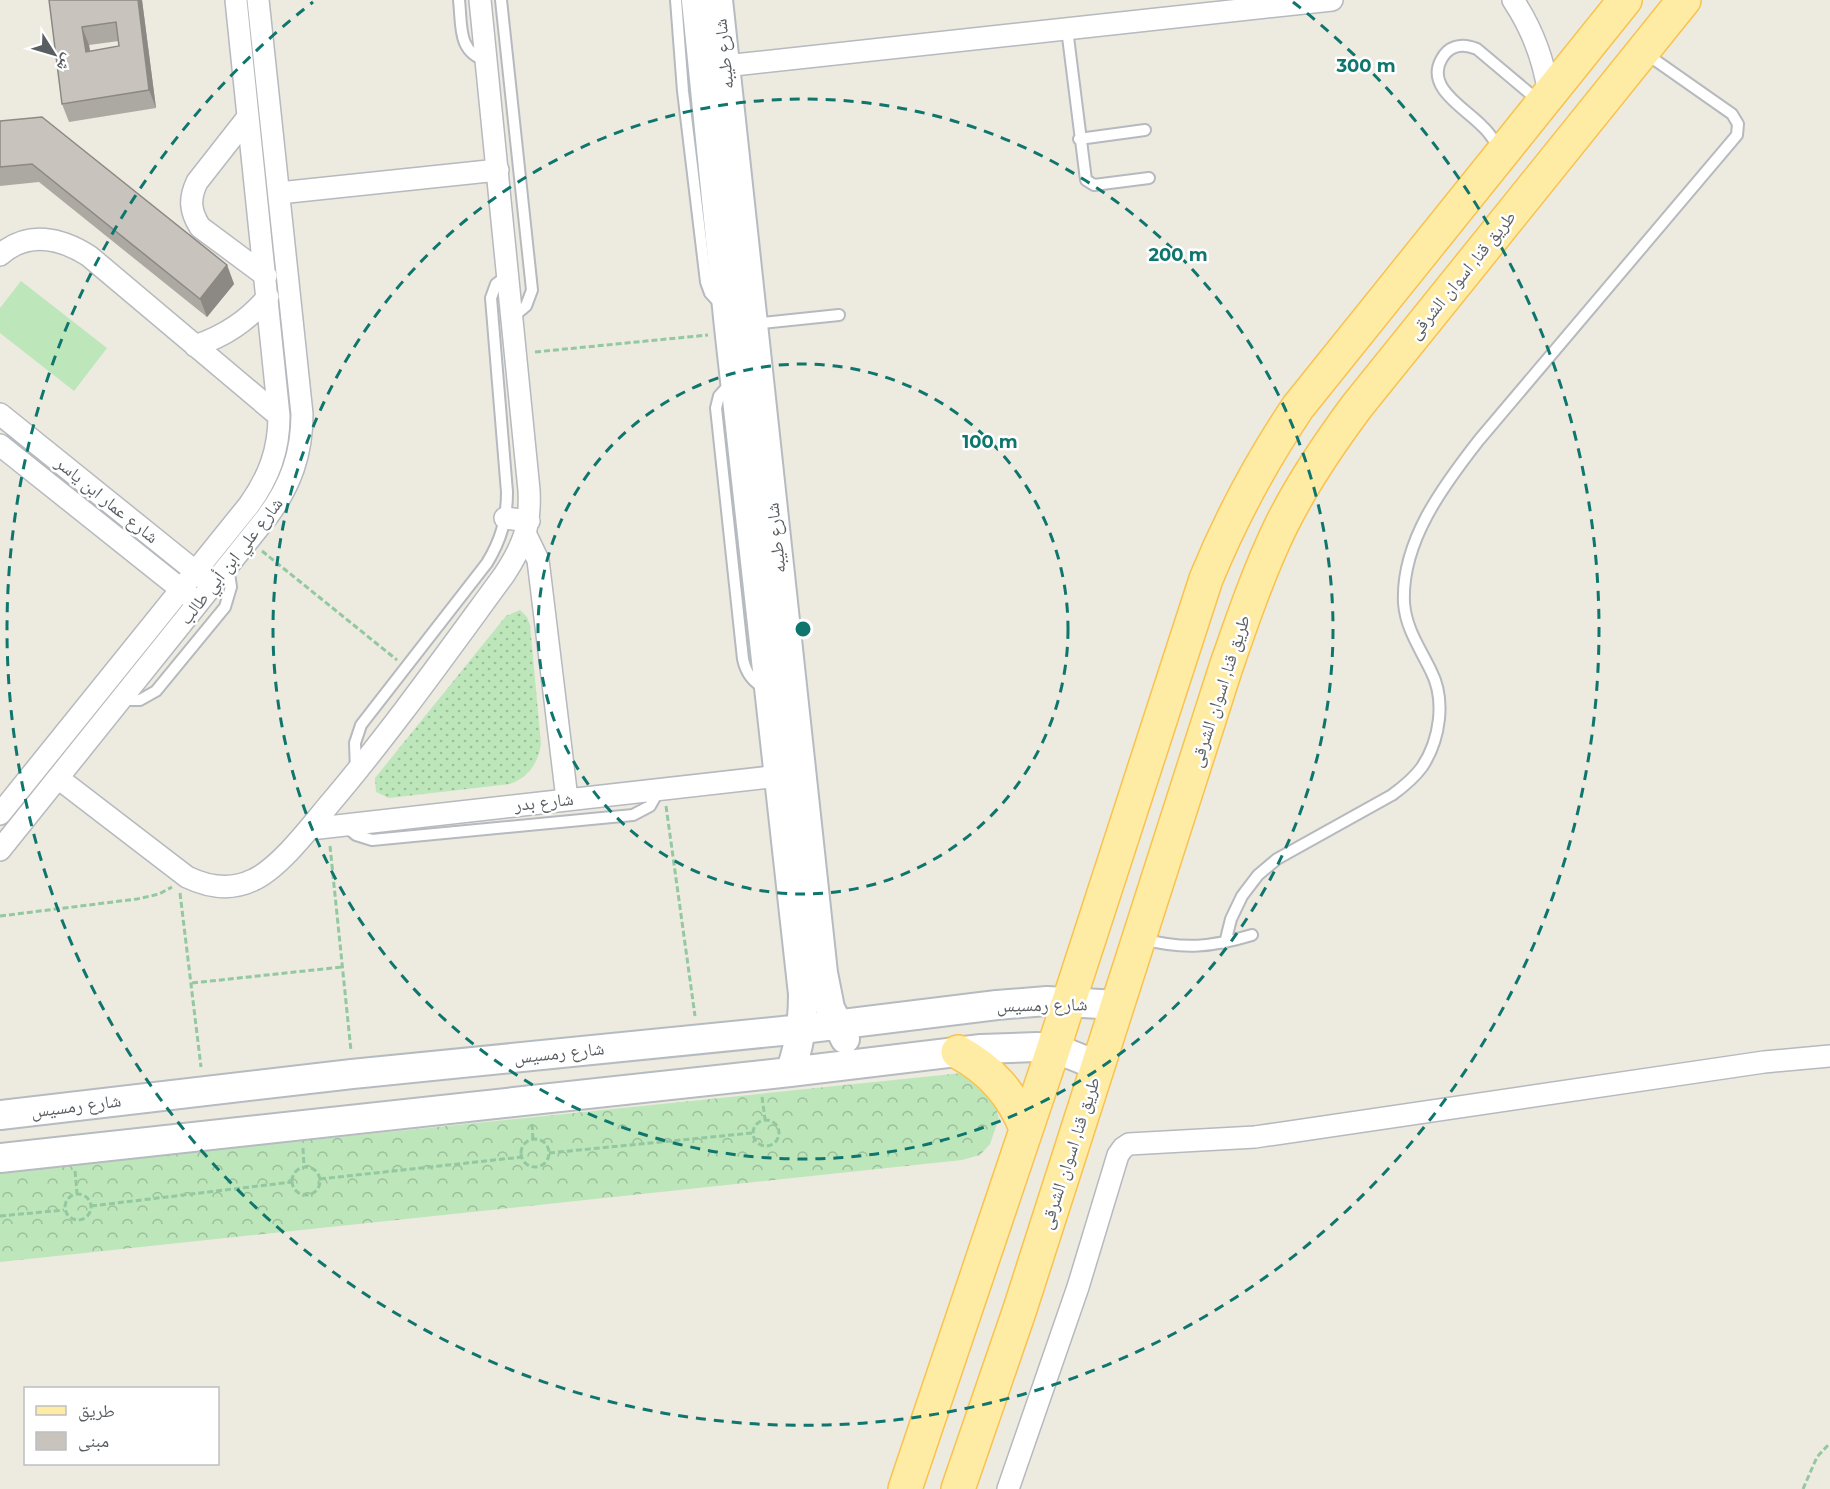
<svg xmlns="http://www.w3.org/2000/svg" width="1830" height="1489" viewBox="0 0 1830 1489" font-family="Montserrat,'Noto Naskh Arabic',sans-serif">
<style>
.grass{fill:url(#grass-dots)}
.forest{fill:url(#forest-crowns)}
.pitch{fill:#bde7bb}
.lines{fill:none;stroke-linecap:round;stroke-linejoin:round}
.service-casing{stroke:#b6b9be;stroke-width:14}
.minor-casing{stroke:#b6b9be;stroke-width:24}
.secondary-casing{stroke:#b6bbc0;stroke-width:32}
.primary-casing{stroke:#f9c24d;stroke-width:36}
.path{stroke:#93c8a0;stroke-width:3;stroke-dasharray:6 3;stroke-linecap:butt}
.service{stroke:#fff;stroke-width:10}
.minor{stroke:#fff;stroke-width:21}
.secondary{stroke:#fff;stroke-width:28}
.primary{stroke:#ffeca4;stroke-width:33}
.wall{fill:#aca9a3;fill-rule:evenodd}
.shaded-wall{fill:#8c8984}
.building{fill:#c8c4bd;stroke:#8c8984;stroke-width:1.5;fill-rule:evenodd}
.ring{fill:none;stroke:#0f766e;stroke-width:3;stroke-dasharray:10 8}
.labels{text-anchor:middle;stroke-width:5;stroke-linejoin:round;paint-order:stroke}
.street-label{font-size:18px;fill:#595e62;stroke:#fff}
.centre{fill:#0f766e;stroke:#fff;stroke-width:3}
.ring-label{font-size:18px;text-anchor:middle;font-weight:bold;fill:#0f766e;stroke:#fff;stroke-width:5;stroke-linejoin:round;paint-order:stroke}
</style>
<defs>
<pattern id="grass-dots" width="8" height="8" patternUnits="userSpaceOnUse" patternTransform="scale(1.5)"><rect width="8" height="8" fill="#bde7bb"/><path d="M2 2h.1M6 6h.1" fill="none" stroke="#9dbe9b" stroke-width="1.8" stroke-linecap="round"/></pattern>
<pattern id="forest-crowns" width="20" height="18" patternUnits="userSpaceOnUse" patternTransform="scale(1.5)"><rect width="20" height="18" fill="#bde7bb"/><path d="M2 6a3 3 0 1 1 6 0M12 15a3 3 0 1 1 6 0" fill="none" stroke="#9dbe9b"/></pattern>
</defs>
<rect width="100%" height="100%" fill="#edeae0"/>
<!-- grass -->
<path class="grass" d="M520 610 527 617 530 625 541 744C538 763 529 777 510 784L389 798 376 792 375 778 506 616Z"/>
<!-- forest -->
<path class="forest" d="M962 1073 984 1086 993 1099 999 1118 990 1144 980 1155 962 1160 0 1262V1172Z"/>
<!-- pitch -->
<path class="pitch" d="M21 281 107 348 74 391 0 333V308Z"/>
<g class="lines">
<!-- service casing -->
<g class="service-casing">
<path id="service" d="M459 0C462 26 457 52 487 61
M501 0 532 290 526 306 513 317
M676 0 683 91 706 282 710 293 721 305
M1067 29 1086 180 1094 185 1149 178
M1079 139 1145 130
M1499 148C1494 140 1489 132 1482 126 1465 108 1426 88 1441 60 1444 54 1449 49 1455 47 1463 44 1470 46 1477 49L1540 102
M753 324 839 315
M731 383 719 396 716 408 743 659C746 673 752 682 765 688
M121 700H140L156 691 225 607 231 587 228 566
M356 770 355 743 361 725 487 563C501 540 507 519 507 492L491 298 496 284 508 275
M344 825 356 835 372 840 633 815 650 806 659 790
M1143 939C1184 950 1212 947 1252 935
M1225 943 1231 919 1242 896 1258 875 1277 859 1392 795C1403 787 1414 778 1422 767 1440 740 1446 700 1431 671 1420 648 1406 629 1404 603 1401 542 1443 486 1479 440L1737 135 1738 124 1732 114 1645 53"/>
</g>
<!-- minor casing -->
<g class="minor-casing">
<path id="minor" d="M1513 0C1533 30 1544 60 1549 95
M725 66 1332 0
M248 117 197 182C189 199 190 211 200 227L266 276
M279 193 498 170
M0 255C28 230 61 238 89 256L279 416
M195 346C225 336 247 321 268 297
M0 414 206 580
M0 445 192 598
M505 518 529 521
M526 535 538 560 567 799
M58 778 187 877C208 887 231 891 253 880 278 869 309 829 327 807 390 733 446 654 504 575 523 546 531 526 529 490L480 0
M0 814 249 505C269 477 279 450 279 416L236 0
M310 829 779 776
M0 850 267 517C291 485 302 453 302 414L258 0
M1008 1489 1078 1287 1118 1155 1123 1148 1129 1144 1255 1137 1764 1062 1830 1056"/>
</g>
<!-- secondary casing -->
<g class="secondary-casing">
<path id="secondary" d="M696 0 729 327 803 994C803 1021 800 1046 790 1072
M718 0 823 973 830 1008 845 1039
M0 1115 352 1074 802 1029 997 1005 1047 1001 1118 1005
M0 1158 790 1072 981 1049 1038 1047 1069 1054 1099 1066"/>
</g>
<!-- primary casing -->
<g class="primary-casing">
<path id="primary" d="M958 1052C991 1070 1012 1094 1026 1128
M905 1489 1053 1050 1206 579C1231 518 1261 462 1298 407L1625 0
M958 1489 1020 1309 1226 667C1242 621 1258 574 1279 530 1300 486 1328 445 1357 406L1684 0"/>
</g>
<!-- path -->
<path class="path" d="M535 352 708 335
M262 551 397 660
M666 806 695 1016
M330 846 351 1051
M180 893 201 1067
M0 916 137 899 159 894 172 887
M192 983 342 967
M762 1097 765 1119
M753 1133a13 13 0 1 1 26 0a13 13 0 1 1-26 0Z
M532 1124 533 1140
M521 1153a14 14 0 1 1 28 0a14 14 0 1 1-28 0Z
M303 1148 304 1167
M549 1153 752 1133
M292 1181a14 14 0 1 1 28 0a14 14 0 1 1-28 0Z
M75 1171 77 1193
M320 1179 522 1157
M65 1207a13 13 0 1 1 26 0a13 13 0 1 1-26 0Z
M91 1206 292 1182
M0 1216 64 1210
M1803 1489 1817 1457 1830 1443"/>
<!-- service -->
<use href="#service" class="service"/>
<!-- minor -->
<use href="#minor" class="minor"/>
<!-- secondary -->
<use href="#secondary" class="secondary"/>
<!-- primary -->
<use href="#primary" class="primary"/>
</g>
<!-- wall -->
<path class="wall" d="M49 0H142L156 108 69 122 62 104ZM119 41V46L90 51 89 45Z
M0 121 227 265 234 284 207 317 39 182 0 186Z"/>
<!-- shaded-wall -->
<path class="shaded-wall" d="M138 0H142L156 108 149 90Z
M82 27 89 45 93 70 86 52Z
M227 265 234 284 207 317 200 299Z"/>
<!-- building -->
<path class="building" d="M49 0H138L149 90 62 104ZM116 22 119 46 86 52 82 27Z
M42 117 227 265 200 299 32 164 0 167V121Z"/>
<!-- distance rings -->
<g class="ring">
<circle cx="803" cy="629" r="265"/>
<circle cx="803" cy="629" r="530"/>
<path d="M1293 2A796 796 0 1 1 313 2"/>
</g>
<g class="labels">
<!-- street labels -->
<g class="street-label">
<text transform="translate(724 54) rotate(-96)" y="6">شارع طيبه</text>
<text transform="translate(1462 275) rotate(-51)" y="6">طريق قنا, اسوان الشرقى</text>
<text transform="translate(107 500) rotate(39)" y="6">شارع عمار ابن ياسر</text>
<text transform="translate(776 538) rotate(-96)" y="6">شارع طيبه</text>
<text transform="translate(231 561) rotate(-52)" y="6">شارع علي ابن أبي طالب</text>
<text transform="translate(1220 691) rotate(-72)" y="6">طريق قنا, اسوان الشرقى</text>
<text transform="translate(544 802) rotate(-6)" y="6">شارع بدر</text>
<text transform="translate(1042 1005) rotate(-1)" y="6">شارع رمسيس</text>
<text transform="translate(559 1053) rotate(-6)" y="6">شارع رمسيس</text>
<text transform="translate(76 1106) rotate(-7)" y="6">شارع رمسيس</text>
<text transform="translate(1070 1153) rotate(-72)" y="6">طريق قنا, اسوان الشرقى</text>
</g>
</g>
<circle cx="803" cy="629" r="9" class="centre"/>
<g class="ring-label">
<text x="1366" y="72">300 m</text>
<text x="1178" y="261">200 m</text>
<text x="990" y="448">100 m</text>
</g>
<!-- legend -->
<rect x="24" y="1387" width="195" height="78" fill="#ffffff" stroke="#bdbfc0" stroke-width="1.5"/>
<rect x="36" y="1406" width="30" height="9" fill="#ffeca4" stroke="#bdbfc0" stroke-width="1.5"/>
<text x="78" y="1417" font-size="18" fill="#595e62">طريق</text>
<rect x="36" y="1432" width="30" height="18" fill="#c8c4bd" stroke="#bdbfc0" stroke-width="1.5"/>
<text x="78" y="1447" font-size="18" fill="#595e62">مبنى</text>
<!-- north arrow -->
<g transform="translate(54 54) rotate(127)" stroke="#ffffff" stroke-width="4.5" paint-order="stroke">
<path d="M0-4.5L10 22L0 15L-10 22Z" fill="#595e62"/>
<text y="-9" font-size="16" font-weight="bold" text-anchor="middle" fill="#595e62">ش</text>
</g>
</svg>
